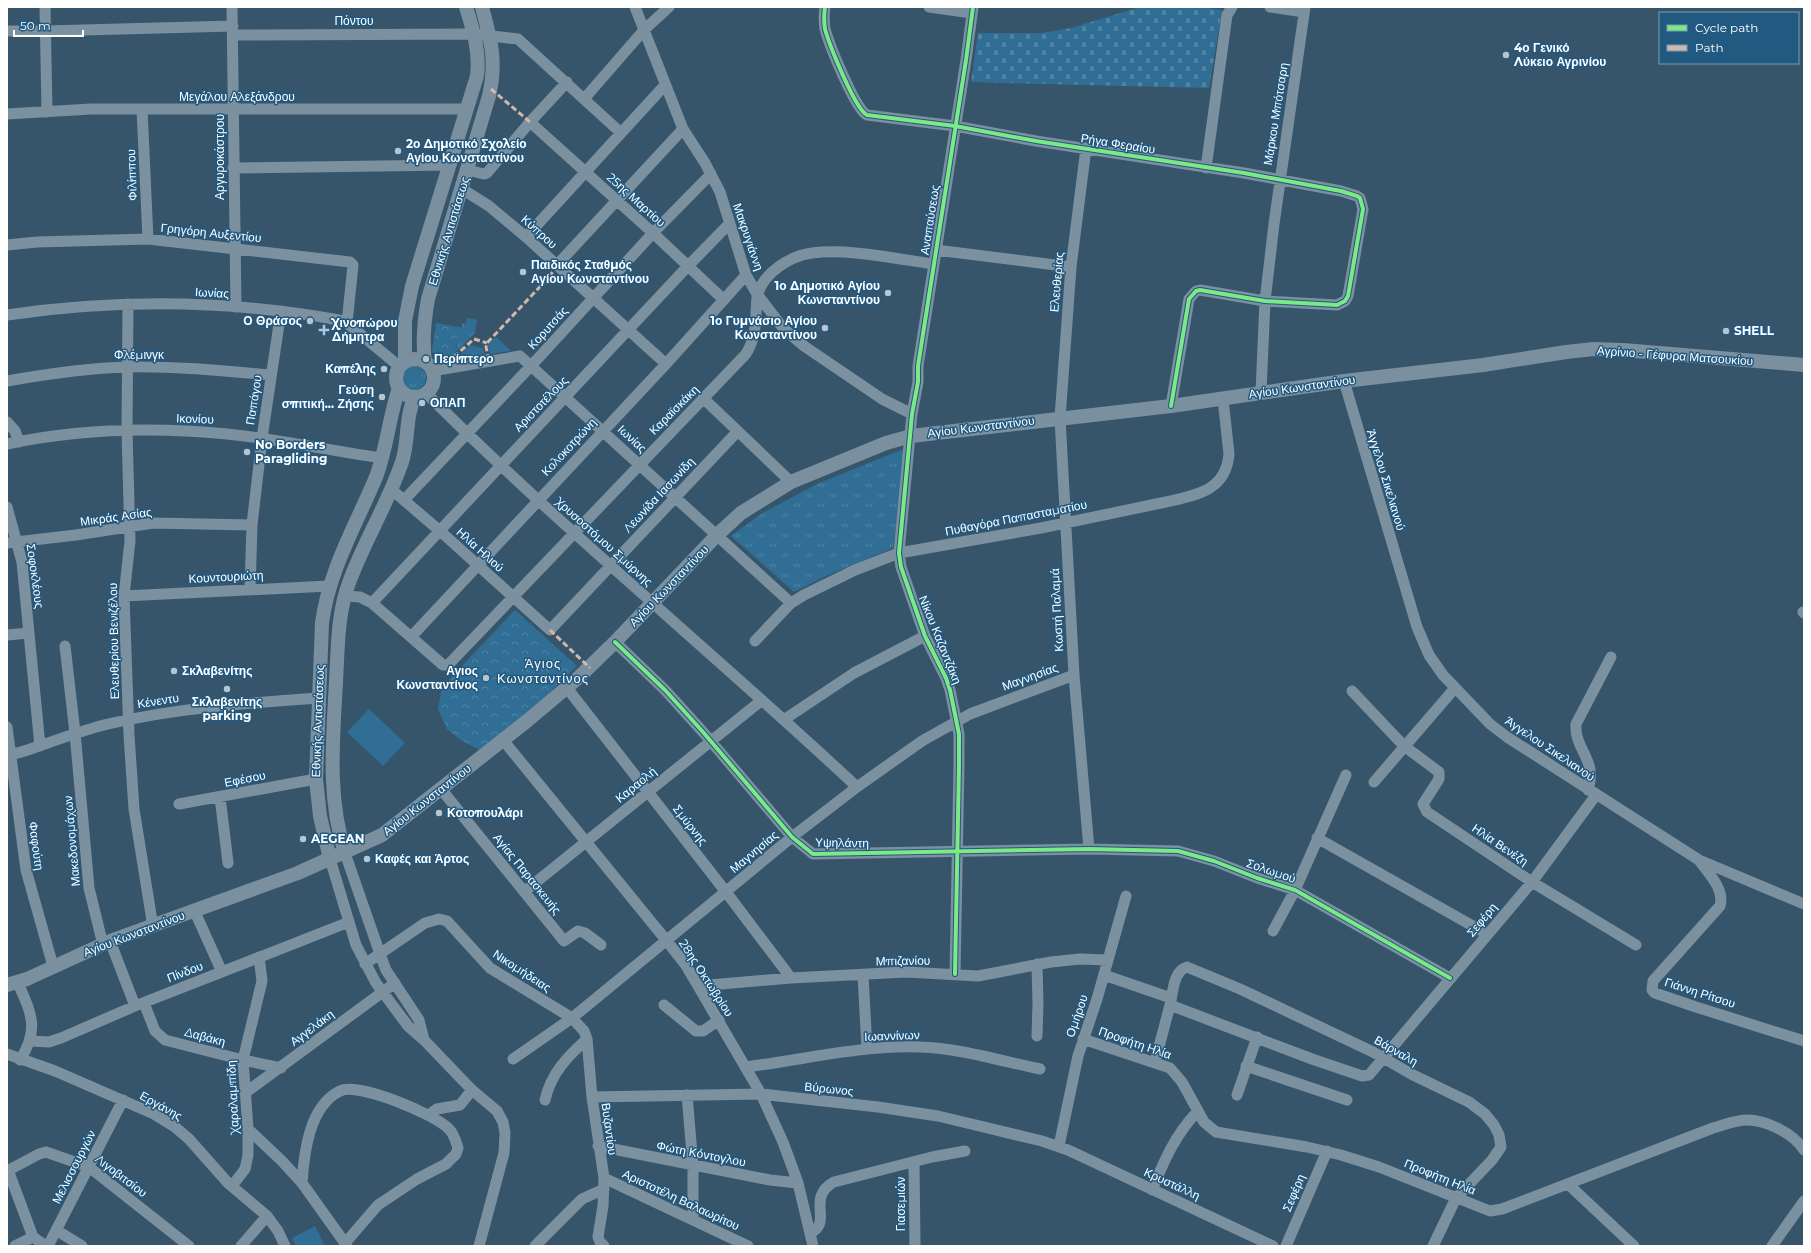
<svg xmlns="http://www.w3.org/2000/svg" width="1811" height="1253" viewBox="0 0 1811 1253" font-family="Montserrat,sans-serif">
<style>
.grass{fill:url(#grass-tufts)}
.cemetery{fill:url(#cemetery-stones)}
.park{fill:url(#park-crowns)}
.pitch{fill:#316e95}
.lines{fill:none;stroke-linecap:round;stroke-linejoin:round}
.minor{stroke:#7c91a0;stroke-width:11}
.major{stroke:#7b909e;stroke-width:14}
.quiet{stroke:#d1b7ad;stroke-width:3;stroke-dasharray:6 3;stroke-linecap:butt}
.cycleway-casing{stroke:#215980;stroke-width:6}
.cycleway{stroke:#7ce984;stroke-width:4}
.poi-dot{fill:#b9c4cb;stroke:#215980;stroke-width:1.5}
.labels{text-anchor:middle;stroke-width:3;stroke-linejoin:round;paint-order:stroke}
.street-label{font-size:12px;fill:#fff;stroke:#215980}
.poi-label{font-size:12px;font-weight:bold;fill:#fff;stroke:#215980;text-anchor:start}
.neighbourhood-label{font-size:13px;letter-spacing:1px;fill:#fff;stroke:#215980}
</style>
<defs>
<pattern id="grass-tufts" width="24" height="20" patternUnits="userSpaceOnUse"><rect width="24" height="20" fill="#316e95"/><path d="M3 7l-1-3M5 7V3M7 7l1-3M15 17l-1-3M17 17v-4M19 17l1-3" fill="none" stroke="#5084a5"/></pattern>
<pattern id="cemetery-stones" width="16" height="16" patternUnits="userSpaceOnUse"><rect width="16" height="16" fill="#316e95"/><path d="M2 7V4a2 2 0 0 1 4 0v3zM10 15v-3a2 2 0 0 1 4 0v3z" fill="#5084a5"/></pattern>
<pattern id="park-crowns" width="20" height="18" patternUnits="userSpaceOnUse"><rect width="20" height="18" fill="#316e95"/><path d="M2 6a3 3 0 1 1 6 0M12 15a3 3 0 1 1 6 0" fill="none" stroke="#5084a5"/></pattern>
</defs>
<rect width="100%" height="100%" fill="#37556a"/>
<!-- grass -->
<path class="grass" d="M467 318 477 320 475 333 456 352 459 327H462V323L466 324Z
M496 337 510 350 509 351 490 354 488 345Z
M470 345 483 348 485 355 455 360Z
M402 378a12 12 0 1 1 24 0a12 12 0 1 1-24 0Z
M906 448 893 548 826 576 794 592 731 536 761 514 817 484Z"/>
<!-- cemetery -->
<path class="cemetery" d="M1140 7H1200L1222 10 1209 88 971 82 978 33H1042L1071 28Z"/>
<!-- park -->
<path class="park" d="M436 323 459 327 454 362 442 364 432 351Z
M515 610 577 666 541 701 481 751 461 740 447 729 438 709 442 687Z"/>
<!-- pitch -->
<path class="pitch" d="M369 709 405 743 383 766 347 732Z
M315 1226 325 1246H296L292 1238Z"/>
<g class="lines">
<!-- minor -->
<path class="minor" d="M45 7 47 112
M232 7 236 307
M635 7 683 129 705 163 720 192 746 275 757 294 783 328 804 346 882 399 912 414
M825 7C824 14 824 22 825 29 829 44 855 109 867 115L955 126 1036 141 1244 173 1341 191 1357 196 1360 198 1363 209 1348 296 1345 301 1337 305 1265 301 1200 290 1196 291 1189 299 1171 406
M929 7 972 13
M1270 7 1304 12
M7 31H45L233 26
M233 35 474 34 518 39 620 132
M584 99 644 30 669 7
M142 109 148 239
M7 114 91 109H467
M530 122 653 233 724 300
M1086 148 1071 267 1060 418 1074 675 1089 849
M233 168 451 165
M1206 168 1227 15 1232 7
M468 170 484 174 487 173 530 122 567 82
M462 189 489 206 526 237 666 364
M526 237 665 85
M7 245 37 242 148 239 350 262 353 265 347 323
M936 250 1071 267
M557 265 683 129
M128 304 127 431 130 541 124 596 129 735 134 809 153 927
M7 315C117 299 229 300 339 320L347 323 400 367
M432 371 520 356 791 603
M7 381C47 374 87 368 128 367 176 366 224 371 271 375
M1344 381 1417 627 1429 655 1443 675 1490 724 1507 737 1699 860 1804 904
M1261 392 1265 301 1274 224 1305 7
M426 393C564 531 715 654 857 787
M703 398 791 482
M7 422 15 431 19 442
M7 444C78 429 154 427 227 434 279 439 330 451 382 458
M392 490 440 531 550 630 738 431
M404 500 531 366 653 233 711 174
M7 507 22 562 40 746
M7 543 76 535 153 523 252 525
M250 589 252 525 262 438 281 311
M124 596 329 586
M345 596 360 597 372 603 443 665H448L745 355C754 343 756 326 756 311 757 306 756 298 758 293 765 272 790 256 812 253 847 248 897 259 933 264
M372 603 688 266 729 224
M1803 612 1804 613
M7 635 29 633
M411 637 666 364 746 275
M755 641 791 603 804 595 855 570 899 553 1041 528 1166 502C1196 495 1226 491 1229 454L1223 399
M615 642 665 690 703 732 792 837 813 854 1089 849 1178 851 1214 861 1257 878 1295 890 1450 978
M65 646 75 733 89 888 103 945
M567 688 726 892 791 978
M1352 691 1404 746 1439 772V779L1423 804 1427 812 1532 882 1636 945
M785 719 854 673 925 636
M7 727 26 870 53 966
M503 740 666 940 685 964 698 986 761 1094 783 1142 798 1183 813 1246
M7 755C20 754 32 748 45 744 65 737 87 729 108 724 177 708 248 703 319 698
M1374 782 1455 688
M441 789 564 941 578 931 585 933 601 945
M1588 790C1598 759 1574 750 1576 724L1611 657
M220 797 228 863
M179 804 316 779
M1317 838 1487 934
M345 853 380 954 386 970 419 1020 424 1040
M330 859 356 945 376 983 408 1026 424 1040 472 1090 497 1111 503 1122 505 1133 504 1153 479 1246
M1699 860C1708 873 1725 889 1720 906L1653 981 1652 990 1655 993 1696 1007 1804 1041
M525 891 762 700
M195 912 222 972
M1273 931 1295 890 1346 775
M110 941 135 1006
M365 964 425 923 439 919 447 921 490 968 572 1018 584 1031 587 1039 592 1097 604 1178 603 1206 598 1237 600 1242 604 1246
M955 974 959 765V734L950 690 946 678 925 636 901 567 899 553 912 414 918 382V366L966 60 973 7
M863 975 867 1049
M1104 975 1171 998
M18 983C31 1013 40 1029 20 1060
M698 986 791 978 906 972 978 976 1051 962 1080 959 1108 960
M144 1003 155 1031 165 1040 243 1060 281 1068
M664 1005 696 1031H703L719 1020
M1170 1005C1173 993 1173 971 1187 967L1240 989 1373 1052 1413 1075 1469 1102 1485 1114 1494 1125 1499 1135 1501 1147 1492 1160 1456 1198 1433 1246
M1037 1036 1038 1004 1037 964
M1083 1039 1170 1068 1182 1082 1204 1122 1216 1132 1307 1147 1341 1155 1379 1167 1490 1211 1502 1209 1713 1128C1724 1125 1735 1120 1747 1120 1766 1120 1793 1133 1804 1150
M31 1041 49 1042 61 1038 135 1006 349 922
M7 1054 55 1071 154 1114 175 1127 189 1139 228 1183 267 1216 278 1231 285 1246
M513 1059 572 1018 792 837 857 787 922 741 970 714 1074 675
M1155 1062 1170 1005 1312 1059 1362 1076 1369 1075 1532 882 1596 795
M1246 1066 1347 1100
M745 1067C803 1060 861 1045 920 1047 959 1048 1001 1061 1040 1069
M245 1093 395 983
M687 1095 693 1166V1220
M1237 1095 1257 1037
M592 1097 761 1094 878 1107 938 1116 1042 1141 1068 1150 1273 1246
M545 1100C551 1073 568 1056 587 1039
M429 1115 437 1109 460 1105 472 1090
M248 1129 282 1161 302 1183 347 1246
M598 1146 770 1180 798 1183
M1059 1146 1078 1056 1097 999 1126 896
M914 1162 915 1246
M8 1170 33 1237 46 1246
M7 1171 39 1154 46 1152 89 1167 189 1246
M604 1178 748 1246
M302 1183C304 1153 309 1106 340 1091 359 1082 434 1114 449 1129 454 1134 456 1141 458 1148L456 1154 446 1164 417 1179 378 1205 346 1242
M1569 1185 1634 1246
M232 1186 245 1169 248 1155V1129L243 1060 262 981 259 957
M1152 1190C1164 1161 1175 1135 1197 1112
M56 1230 82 1246
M810 1233C834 1223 805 1198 834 1182L932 1157 965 1151
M15 1246 33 1237
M48 1246 123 1100
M241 1246 267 1216
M535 1246 582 1199 604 1189
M1286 1246 1327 1151
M1772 1246 1804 1201"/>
<!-- major -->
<path class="major" d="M396 378a19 19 0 1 1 38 0a19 19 0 1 1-38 0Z
M405 361V321L412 286 477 76C480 51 473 30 466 7
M425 362C422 340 424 321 428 299L489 96C497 61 491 41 482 7
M345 853C327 797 333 739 336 682 338 648 337 613 350 580 365 540 388 503 402 462 409 441 405 416 415 397
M330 859 320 816 316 779 322 623C329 570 356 525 376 477 387 448 389 417 399 388
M7 985 27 979 110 941 298 873 382 835 527 721 578 678 615 642 717 535 741 513 791 482 886 443 911 436 1171 406 1344 381 1483 365 1566 352 1594 349 1623 350 1804 365"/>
<!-- quiet -->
<path class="quiet" d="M491 89 530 122
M454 357 474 339 487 343
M489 360 486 347 487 343 550 276 557 265
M550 630 590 668"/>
<!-- cycleway casing -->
<g class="cycleway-casing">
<path id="cycleway" d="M825 7C824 14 824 22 825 29 829 44 855 109 867 115L955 126 1036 141 1244 173 1341 191 1357 196 1360 198 1363 209 1348 296 1345 301 1337 305 1265 301 1200 290 1196 291 1189 299 1171 406
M615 642 665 690 703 732 792 837 813 854 1089 849 1178 851 1214 861 1257 878 1295 890 1450 978
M955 974 959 765V734L950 690 946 678 925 636 901 567 899 553 912 414 918 382V366L966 60 973 7"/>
</g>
<!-- cycleway -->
<use href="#cycleway" class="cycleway"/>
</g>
<!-- markers -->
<g class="poi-dot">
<circle cx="1506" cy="55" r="4"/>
<circle cx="398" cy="151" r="4"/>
<circle cx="523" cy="272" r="4"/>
<circle cx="888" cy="293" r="4"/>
<circle cx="310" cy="321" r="4"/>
<circle cx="825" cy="328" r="4"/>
<path d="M322 324h4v4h4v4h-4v4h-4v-4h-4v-4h4z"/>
<circle cx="1726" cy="331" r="4"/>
<circle cx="426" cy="359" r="4"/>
<circle cx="384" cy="369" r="4"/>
<circle cx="382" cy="397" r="4"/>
<circle cx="422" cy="403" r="4"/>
<circle cx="247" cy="452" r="4"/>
<circle cx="174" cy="671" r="4"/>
<circle cx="486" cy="678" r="4"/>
<circle cx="227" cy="689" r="4"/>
<circle cx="439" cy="813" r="4"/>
<circle cx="303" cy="839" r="4"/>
<circle cx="367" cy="859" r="4"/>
</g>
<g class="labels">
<!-- street labels -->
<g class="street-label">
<text x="354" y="25">Πόντου</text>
<text x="237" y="101">Μεγάλου Αλεξάνδρου</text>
<text transform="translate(1276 114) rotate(-81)" y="4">Μάρκου Μπότσαρη</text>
<text transform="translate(1118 144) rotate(9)" y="4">Ρήγα Φεραίου</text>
<text transform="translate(220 157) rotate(-90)" y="4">Αργυροκάστρου</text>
<text transform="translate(132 175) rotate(-92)" y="4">Φιλίππου</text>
<text transform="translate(636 200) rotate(42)" y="4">25ης Μαρτίου</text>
<text transform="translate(930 220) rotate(-81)" y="4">Αναπαύσεως</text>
<text transform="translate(449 231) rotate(-73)" y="4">Εθνικής Αντιστάσεως</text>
<text transform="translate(539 232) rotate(42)" y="4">Κύπρου</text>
<text transform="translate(211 233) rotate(6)" y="4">Γρηγόρη Αυξεντίου</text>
<text transform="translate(748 237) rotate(71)" y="4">Μακρυγιάννη</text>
<text transform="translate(1057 282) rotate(-85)" y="4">Ελευθερίας</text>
<text transform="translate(212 293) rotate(3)" y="4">Ιωνίας</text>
<text transform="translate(548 328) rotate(-48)" y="4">Κορυτσάς</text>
<text x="139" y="359">Φλέμινγκ</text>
<text transform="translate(1675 356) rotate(4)" y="4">Αγρίνιο - Γέφυρα Ματσουκίου</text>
<text transform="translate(1302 387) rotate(-8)" y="4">Αγίου Κωνσταντίνου</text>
<text transform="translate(254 400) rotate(-81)" y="4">Παπάγου</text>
<text transform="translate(541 404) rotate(-46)" y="4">Αριστοτέλους</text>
<text transform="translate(674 410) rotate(-45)" y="4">Καραϊσκάκη</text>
<text transform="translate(195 419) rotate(2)" y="4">Ικονίου</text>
<text transform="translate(981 427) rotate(-7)" y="4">Αγίου Κωνσταντίνου</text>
<text transform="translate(632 439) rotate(43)" y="4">Ιωνίας</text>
<text transform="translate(569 447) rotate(-47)" y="4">Κολοκοτρώνη</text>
<text transform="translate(1386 480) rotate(73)" y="4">Άγγελου Σικελιανού</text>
<text transform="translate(659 495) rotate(-47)" y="4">Λεωνίδα Ιασωνίδη</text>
<text transform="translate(116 517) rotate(-8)" y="4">Μικράς Ασίας</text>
<text transform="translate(1016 518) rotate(-11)" y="4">Πυθαγόρα Παπασταματίου</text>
<text transform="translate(604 542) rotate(42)" y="4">Χρυσοστόμου Σμύρνης</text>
<text transform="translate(480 550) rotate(42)" y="4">Ηλία Ηλιού</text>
<text transform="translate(35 576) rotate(82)" y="4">Σοφοκλέους</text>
<text transform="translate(226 577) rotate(-3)" y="4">Κουντουριώτη</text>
<text transform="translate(669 586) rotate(-46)" y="4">Αγίου Κωνσταντίνου</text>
<text transform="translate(1057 610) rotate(-93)" y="4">Κωστή Παλαμά</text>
<text transform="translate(940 640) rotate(68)" y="4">Νίκου Καζαντζάκη</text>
<text transform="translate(114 641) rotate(-91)" y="4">Ελευθερίου Βενιζέλου</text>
<text transform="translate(1030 677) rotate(-20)" y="4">Μαγνησίας</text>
<text transform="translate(158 701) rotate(-9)" y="4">Κένεντυ</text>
<text transform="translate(318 721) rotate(-88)" y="4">Εθνικής Αντιστάσεως</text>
<text transform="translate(1550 749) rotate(34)" y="4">Άγγελου Σικελιανού</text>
<text transform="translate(245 779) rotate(-11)" y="4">Εφέσου</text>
<text transform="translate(636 785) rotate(-39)" y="4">Καραολή</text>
<text transform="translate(427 800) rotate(-38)" y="4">Αγίου Κωνσταντίνου</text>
<text transform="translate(690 825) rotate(52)" y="4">Σμύρνης</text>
<text transform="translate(72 841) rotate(-95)" y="4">Μακεδονομάχων</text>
<text transform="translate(842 843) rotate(1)" y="4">Υψηλάντη</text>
<text transform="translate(1500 845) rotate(34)" y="4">Ηλία Βενέζη</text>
<text transform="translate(36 846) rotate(82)" y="4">Φαφούτη</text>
<text transform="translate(754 852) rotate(-40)" y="4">Μαγνησίας</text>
<text transform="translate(1271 871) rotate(19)" y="4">Σολωμού</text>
<text transform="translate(527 874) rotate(51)" y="4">Αγίας Παρασκευής</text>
<text transform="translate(1482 920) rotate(-50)" y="4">Σεφέρη</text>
<text transform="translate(134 934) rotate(-21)" y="4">Αγίου Κωνσταντίνου</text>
<text transform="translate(903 961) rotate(-1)" y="4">Μπιζανίου</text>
<text transform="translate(522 971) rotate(33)" y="4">Νικομήδειας</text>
<text transform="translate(185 972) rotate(-21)" y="4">Πίνδου</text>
<text transform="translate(706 978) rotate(57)" y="4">28ης Οκτωβρίου</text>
<text transform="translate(1700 993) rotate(18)" y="4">Γιάννη Ρίτσου</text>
<text transform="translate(1077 1016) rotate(-71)" y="4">Ομήρου</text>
<text transform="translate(312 1028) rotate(-37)" y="4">Αγγελάκη</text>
<text transform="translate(892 1036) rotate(-2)" y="4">Ιωαννίνων</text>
<text transform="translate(205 1037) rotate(15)" y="4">Δαβάκη</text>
<text transform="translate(1135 1043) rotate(19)" y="4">Προφήτη Ηλία</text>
<text transform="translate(1396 1051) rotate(30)" y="4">Βάρναλη</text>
<text transform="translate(829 1089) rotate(6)" y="4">Βύρωνος</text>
<text transform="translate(233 1097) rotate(-93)" y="4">Χαραλαμπίδη</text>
<text transform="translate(161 1106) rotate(29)" y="4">Εργάνης</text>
<text transform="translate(609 1129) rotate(82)" y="4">Βυζαντίου</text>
<text transform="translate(701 1154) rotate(11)" y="4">Φώτη Κόντογλου</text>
<text transform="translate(74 1167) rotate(-63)" y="4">Μελισσουργών</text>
<text transform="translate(121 1176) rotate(37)" y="4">Λιγοβιτσίου</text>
<text transform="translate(1440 1177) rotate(22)" y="4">Προφήτη Ηλία</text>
<text transform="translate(1172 1184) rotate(25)" y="4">Κρυστάλλη</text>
<text transform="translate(1294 1193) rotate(-67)" y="4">Σεφέρη</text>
<text transform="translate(681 1200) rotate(25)" y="4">Αριστοτέλη Βαλαωρίτου</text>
<text transform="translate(901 1204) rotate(-90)" y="4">Γιασεμιών</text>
</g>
<!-- poi labels -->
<g class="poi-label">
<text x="1514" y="52">4ο Γενικό<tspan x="1514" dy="14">Λύκειο Αγρινίου</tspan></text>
<text x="406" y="148">2ο Δημοτικό Σχολείο<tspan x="406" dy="14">Αγίου Κωνσταντίνου</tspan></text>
<text x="531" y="269">Παιδικός Σταθμός<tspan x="531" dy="14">Αγίου Κωνσταντίνου</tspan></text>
<text x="880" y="290" text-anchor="end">1ο Δημοτικό Αγίου<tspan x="880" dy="14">Κωνσταντίνου</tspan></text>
<text x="302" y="325" text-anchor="end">Ο Θράσος</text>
<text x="817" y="325" text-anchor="end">1ο Γυμνάσιο Αγίου<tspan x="817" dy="14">Κωνσταντίνου</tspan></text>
<text x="332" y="327">Χινοπώρου<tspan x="332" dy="14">Δήμητρα</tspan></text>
<text x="1734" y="335">SHELL</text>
<text x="434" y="363">Περίπτερο</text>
<text x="376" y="373" text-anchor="end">Καπέλης</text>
<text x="374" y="394" text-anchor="end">Γεύση<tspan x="374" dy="14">σπιτική... Ζήσης</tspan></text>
<text x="430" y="407">ΟΠΑΠ</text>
<text x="255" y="449">No Borders<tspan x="255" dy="14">Paragliding</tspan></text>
<text x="182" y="675">Σκλαβενίτης</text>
<text x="478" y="675" text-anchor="end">Αγιος<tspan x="478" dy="14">Κωνσταντίνος</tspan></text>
<text x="227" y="706" text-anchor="middle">Σκλαβενίτης<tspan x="227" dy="14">parking</tspan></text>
<text x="447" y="817">Κοτοπουλάρι</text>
<text x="311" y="843">AEGEAN</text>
<text x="375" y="863">Καφές και Άρτος</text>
</g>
<!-- neighbourhood labels -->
<g class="neighbourhood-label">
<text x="543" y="668">Άγιος<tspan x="543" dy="15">Κωνσταντίνος</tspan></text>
</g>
</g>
<!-- border -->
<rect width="1811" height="1253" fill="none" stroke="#ffffff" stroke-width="16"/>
<!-- legend -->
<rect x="1659" y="12" width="140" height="52" fill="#215980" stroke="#7a9bb3"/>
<rect x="1667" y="25" width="20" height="6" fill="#7ce984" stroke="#7a9bb3"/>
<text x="1695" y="32" font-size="12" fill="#ffffff">Cycle path</text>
<rect x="1667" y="45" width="20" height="6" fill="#d1b7ad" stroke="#7a9bb3"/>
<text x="1695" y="52" font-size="12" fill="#ffffff">Path</text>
<!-- scale -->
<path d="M14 30v6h69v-6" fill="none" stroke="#ffffff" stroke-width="2"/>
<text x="20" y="30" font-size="12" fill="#ffffff" stroke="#215980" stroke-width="3" paint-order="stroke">50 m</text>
</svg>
